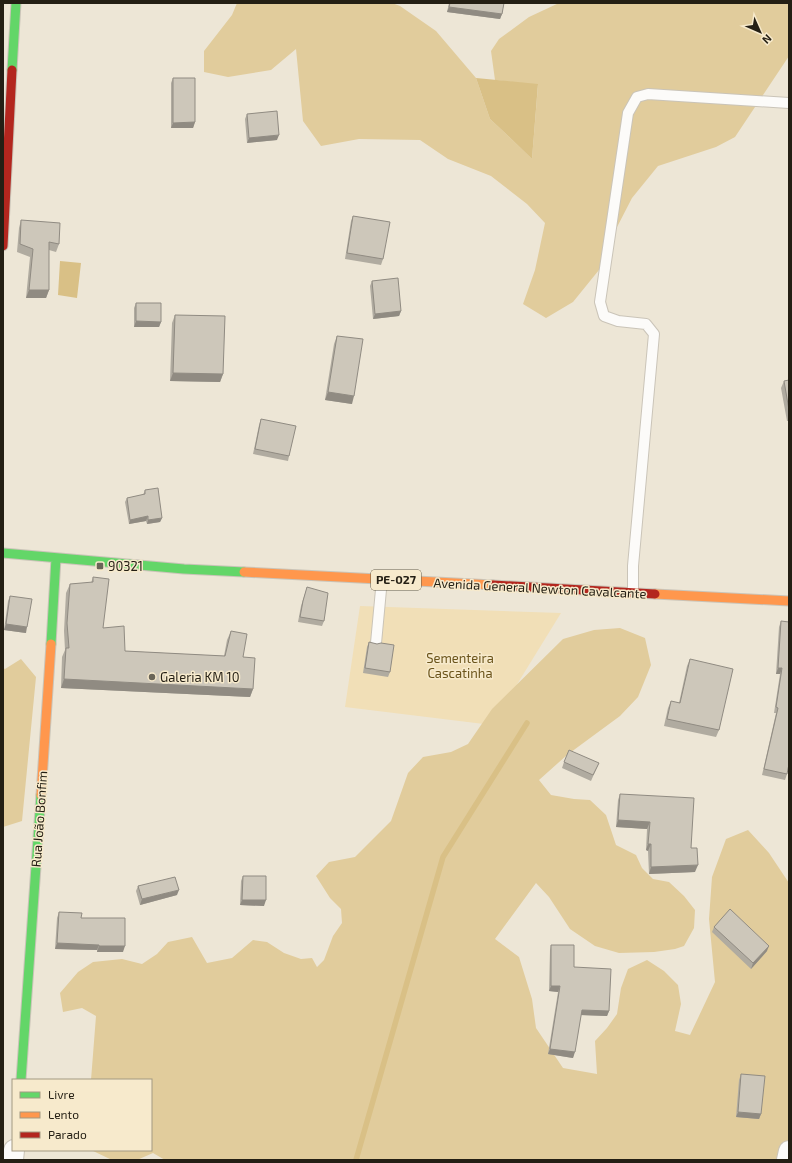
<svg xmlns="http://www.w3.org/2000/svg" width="792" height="1163" viewBox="0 0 792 1163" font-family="'Exo 2',sans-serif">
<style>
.green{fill:#f1dfb7}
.forest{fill:#e1cc9c}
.water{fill:#d9c086}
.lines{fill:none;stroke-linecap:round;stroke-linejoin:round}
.stream{stroke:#d9c086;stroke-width:5.5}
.lane-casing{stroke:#cac4b8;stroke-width:12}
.street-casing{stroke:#cac4b8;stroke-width:22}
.fast-casing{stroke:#cac4b8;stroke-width:11}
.slow-casing{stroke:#cac4b8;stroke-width:11}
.jam-casing{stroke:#cac4b8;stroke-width:11}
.lane{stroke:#fcfbf9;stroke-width:10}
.street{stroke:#fcfbf9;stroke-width:20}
.fast{stroke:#63d668;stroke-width:9}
.slow{stroke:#ff974d;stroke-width:9}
.jam{stroke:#b3261e;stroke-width:9}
.wall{fill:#b0aba0}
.shaded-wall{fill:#908b82}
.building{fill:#cdc7ba;stroke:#908b82}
.poi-dot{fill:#6a6558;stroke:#f7eacc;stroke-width:1.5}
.labels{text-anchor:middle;stroke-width:3;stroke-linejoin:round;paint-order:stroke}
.shield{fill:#f7eacc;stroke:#635c4b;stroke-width:1}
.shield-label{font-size:12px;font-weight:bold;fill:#241f14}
.poi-label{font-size:13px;fill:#241f14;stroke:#f7eacc;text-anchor:start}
.street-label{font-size:13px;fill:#241f14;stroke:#f7eacc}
.park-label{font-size:13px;fill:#6b541b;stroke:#f7eacc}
</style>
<rect width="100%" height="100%" fill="#ede6d6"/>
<!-- green -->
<path class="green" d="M360 606 561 613 492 725 345 707Z"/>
<!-- forest -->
<path class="forest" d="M237 3H392L400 6 436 31 476 78 490 119 504 132 532 159 538 85 495 80 491 51 499 39 529 17 559 3H789V56L735 137 716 147 658 166 632 198 615 231 603 265 573 302 546 318 523 304 535 270 545 223 527 204 491 176 448 159 420 140 359 139 321 146 303 121 296 49 271 70 228 77 204 72V51L232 15Z
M620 628 645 638 651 665 638 697 620 716 567 755 539 780 551 795 574 799 590 800 606 815 616 845 636 855 642 868 653 879 669 882 684 896 695 910 694 928 684 946 675 949 654 952 619 953 595 946 570 929 549 897 536 883 495 939 519 957 532 999 536 1028 563 1068 597 1074 595 1041 607 1028 617 1014 621 988 628 969 647 960 664 971 678 985 681 1004 675 1031 690 1035 715 982 709 919 712 877 726 839 748 830 769 853 789 883V1160H165L153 1153 137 1160H112L91 1150H151V1080H91L96 1016 82 1008 63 1012 60 993 78 972 93 962 122 959 142 964 157 954 168 942 192 937 207 963 232 958 253 940 267 942 284 953 301 959 312 958 317 967 324 960 333 936 342 923 341 909 330 898 316 876 329 862 355 857 391 821 408 773 423 757 451 752 468 744 492 709 563 639 594 630Z
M21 659 36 677 22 821 3 827V668L5 669Z"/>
<!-- water -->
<path class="water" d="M476 78 538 84 532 159 504 132 490 119Z
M60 261 81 263 77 298 58 295Z"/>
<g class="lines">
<!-- stream -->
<path class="stream" d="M356 1160 443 857 527 723"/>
<!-- lane casing -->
<g class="lane-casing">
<path id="lane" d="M633 593V566L654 334 646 324 618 321 604 316 600 302 628 113 637 97 648 94 789 103
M376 643 382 579"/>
</g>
<!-- street casing -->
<g class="street-casing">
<path id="street" d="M13 1160 14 1150
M787 1160 789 1151"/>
</g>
<!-- fast casing -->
<g class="fast-casing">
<path id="fast" d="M12 70 16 3
M3 553 184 569 244 572
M51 644 56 558
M21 1080 41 795"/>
</g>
<!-- slow casing -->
<g class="slow-casing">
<path id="slow" d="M244 572 493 585
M655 594 789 601
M41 795 51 644"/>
</g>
<!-- jam casing -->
<g class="jam-casing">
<path id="jam" d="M3 246 12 70
M493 585 655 594"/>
</g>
<!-- lane -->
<use href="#lane" class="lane"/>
<!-- street -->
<use href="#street" class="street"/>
<!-- fast -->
<use href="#fast" class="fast"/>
<!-- slow -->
<use href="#slow" class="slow"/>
<!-- jam -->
<use href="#jam" class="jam"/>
</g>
<!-- wall -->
<path class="wall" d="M449 3H504L502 14 500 19 447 12Z
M173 78 195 122 193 128H171V83Z
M247 114 277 140 247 143 245 119Z
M353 216 383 259 381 265 345 259 351 221Z
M21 220 59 244 56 252 49 250V290L46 298H26L30 257 17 252 19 228Z
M372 281 401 311 399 316 373 319 370 286Z
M136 303 161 322 159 327H134V308Z
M175 315 223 374 220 382 170 381 172 323Z
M337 336 352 404 325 400 334 344Z
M789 380V421H787L781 388 784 381Z
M261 419 289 456 288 461 253 454 259 425Z
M145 490 162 518 160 522 147 524 146 521 129 524 125 502 127 498 143 495Z
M93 577 103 628 125 651 224 656 227 640 231 631 243 657 253 689 250 697 61 688 62 657 65 650 64 631 66 593 70 584 91 583Z
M307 587 324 621 322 626 298 622 301 606Z
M10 596 26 633 4 630 8 601Z
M781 621 787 774 785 780 762 775 776 713H774L780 674H776L779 627Z
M369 642 390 672 388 677 363 673 367 647Z
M690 659 719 730 716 737 664 726 668 708 671 701 679 703 687 666Z
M564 762 599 763 591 781 562 768Z
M620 794 691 848 695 872 649 874 648 851 646 850 647 829 616 827 618 800Z
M243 876 264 906 240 905 241 881Z
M138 886 177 895 140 905 136 891Z
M59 912 81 918 123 952H97V950L55 949 57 918Z
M714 927 767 951 751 969 712 932Z
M551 945 574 967 609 1011 607 1016 581 1015 573 1058 548 1054 558 992 549 991 550 950Z
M741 1074 761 1114 759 1119 736 1117 739 1080Z"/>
<!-- shaded-wall -->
<path class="shaded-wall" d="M449 7 502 14 500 19 447 12Z
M195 122 193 128H171L173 123Z
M279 135 277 140 247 143 249 138Z
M29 290H49L46 298H26Z
M401 311 399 316 373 319 375 314Z
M136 321 161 322 159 327H134Z
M173 373 223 374 220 382 170 381Z
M328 392 354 396 352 404 325 400Z
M148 516 146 521 129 524 130 520Z
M162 518 160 522 147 524 148 520Z
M6 624 27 627 26 633 4 630Z
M778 668H782L780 674H776Z
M64 679 253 689 250 697 61 688Z
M618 820 650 822 647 829 616 827Z
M648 844H651L648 851 646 850Z
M698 865 695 872 649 874 651 867Z
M179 890 177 895 140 905 142 899Z
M242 900H266L264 906 240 905Z
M57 943 99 945 97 950 55 949Z
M99 946H125L123 952H97Z
M769 946 767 951 751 969 753 963Z
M551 986H560L558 992 549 991Z
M582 1010 609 1011 607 1016 580 1015Z
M550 1049 575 1052 573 1058 548 1054Z
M738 1112 761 1114 759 1119 736 1117Z"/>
<!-- building -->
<path class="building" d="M450 3H504L502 14 449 7Z
M173 78H195V122L173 123Z
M277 111 279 135 249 138 247 114Z
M353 216 390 222 383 259 347 253Z
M21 220 60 223 59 244 49 242V290H29L33 249 20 244Z
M398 278 401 311 375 314 372 281Z
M136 303H161V322L136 321Z
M175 315 225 316 223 374 173 373Z
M337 336 363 339 354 396 328 392Z
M789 380V410L784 381Z
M261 419 296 426 289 456 255 449Z
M158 488 162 518 148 520V516L130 520 127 498 145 494V490Z
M93 577 109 579 103 628 124 626 125 651 225 656 231 631 247 634 243 657 255 658 253 689 64 679 66 648H69L67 623 70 584 93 582Z
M307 587 328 593 324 621 300 617 303 601Z
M10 596 32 599 27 627 6 624Z
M781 621 789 622V764L787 774 764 769 778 708 776 707 782 668H778Z
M369 642 377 644 381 643 394 645 390 672 365 668Z
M690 659 733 669 719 730 667 719 671 701 680 703Z
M569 750 599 763 593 775 564 762Z
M620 794 694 798 691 848H697L698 865 651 867V844H648L650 822 618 820Z
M243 876H266V900H242Z
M175 877 179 890 142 899 138 886Z
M730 909 769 946 753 963 714 927Z
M59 912 82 913 81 918H125V946H99V945L57 943Z
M551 945H574V967L611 969 609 1011 582 1010 575 1052 550 1049 560 986H551Z
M741 1074 765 1076 761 1114 738 1112Z"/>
<!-- markers -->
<g class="poi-dot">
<rect x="96" y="562" width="8" height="8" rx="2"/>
<circle cx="152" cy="677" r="4"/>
</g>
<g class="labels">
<!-- shield labels -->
<rect class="shield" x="371" y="570" width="50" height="20" rx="3"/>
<g class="shield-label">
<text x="396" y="584">PE-027</text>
</g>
<!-- poi labels -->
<g class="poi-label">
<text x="108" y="571">90321</text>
<text x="160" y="682">Galeria KM 10</text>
</g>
<!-- street labels -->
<g class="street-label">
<text transform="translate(540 588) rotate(3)" y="5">Avenida General Newton Cavalcante</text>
<text transform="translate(39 819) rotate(-86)" y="5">Rua João Bonfim</text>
</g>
<!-- park labels -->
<g class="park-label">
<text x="460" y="663">Sementeira<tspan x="460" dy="15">Cascatinha</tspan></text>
</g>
</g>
<!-- border -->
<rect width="792" height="1163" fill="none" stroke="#241f14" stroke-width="8"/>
<!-- legend -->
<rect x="12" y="1079" width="140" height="72" fill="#f7eacc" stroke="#a39982"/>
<rect x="20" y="1092" width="20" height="6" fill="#63d668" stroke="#a39982"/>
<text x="48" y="1099" font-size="12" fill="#241f14">Livre</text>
<rect x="20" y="1112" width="20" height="6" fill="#ff974d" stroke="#a39982"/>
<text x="48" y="1119" font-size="12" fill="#241f14">Lento</text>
<rect x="20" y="1132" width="20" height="6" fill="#b3261e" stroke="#a39982"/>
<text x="48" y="1139" font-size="12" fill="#241f14">Parado</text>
<!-- north arrow -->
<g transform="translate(760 32) rotate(135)" stroke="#f7eacc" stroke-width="3" paint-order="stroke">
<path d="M0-3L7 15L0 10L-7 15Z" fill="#241f14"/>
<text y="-6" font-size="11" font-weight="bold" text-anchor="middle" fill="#241f14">N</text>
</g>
</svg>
